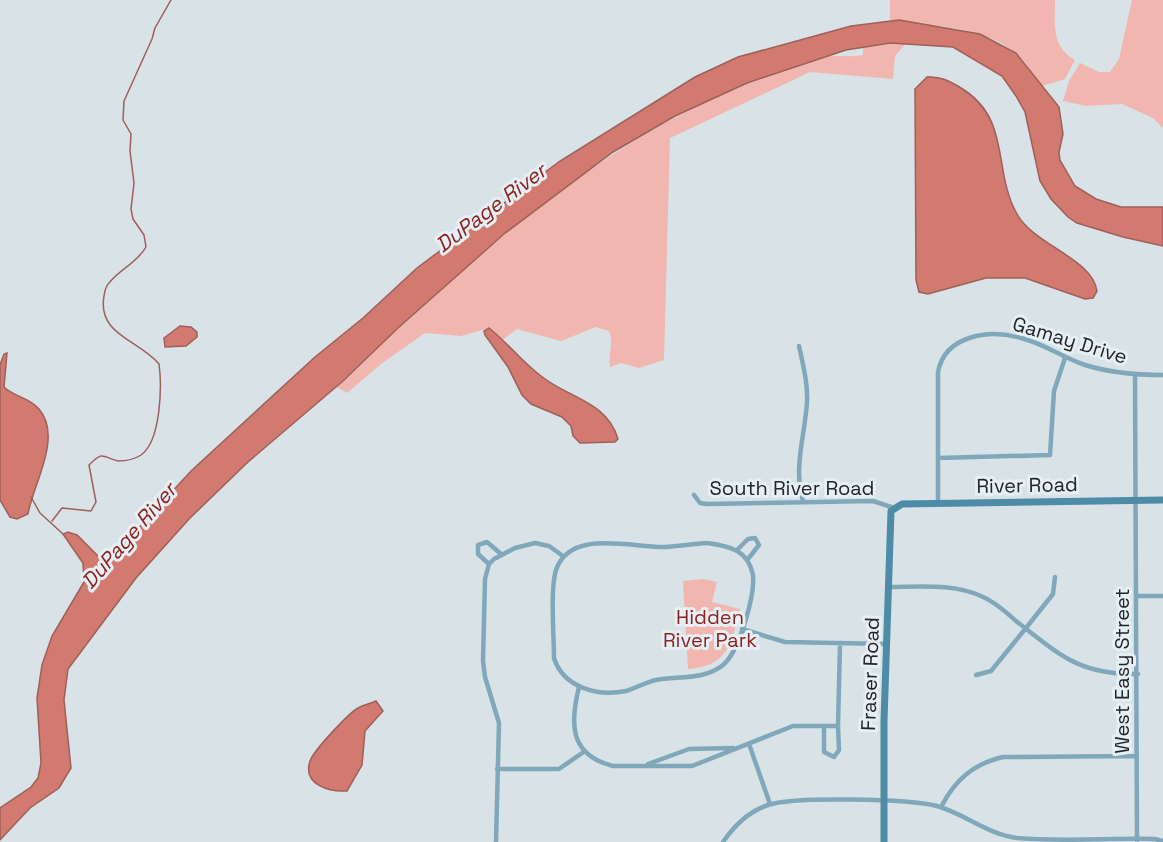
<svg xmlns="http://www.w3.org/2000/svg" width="1163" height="842" viewBox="0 0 1163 842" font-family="'Space Grotesk',sans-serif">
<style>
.green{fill:#f1b6af}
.water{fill:#d27970;stroke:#9d605a;stroke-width:1.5}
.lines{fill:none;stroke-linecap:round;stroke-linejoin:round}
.stream{stroke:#9d605a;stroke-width:1.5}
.street{stroke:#80a8ba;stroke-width:4.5}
.secondary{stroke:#4d8ba7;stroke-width:7}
.labels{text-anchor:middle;stroke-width:6;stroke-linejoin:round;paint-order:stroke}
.street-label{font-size:20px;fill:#222527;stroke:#e6eff4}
.park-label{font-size:20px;fill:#8d2321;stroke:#e6eff4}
.water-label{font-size:21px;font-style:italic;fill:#8d2220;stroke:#e6eff4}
</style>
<rect width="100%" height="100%" fill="#d9e2e7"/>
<!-- green -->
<path class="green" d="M890 0H1055C1055 25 1051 46 1075 60L1065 79 1042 86C1034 76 1026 61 1016 53 981 25 932 26 890 21Z
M1132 0H1163V128L1153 118 1122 104 1086 106 1063 101 1069 81 1080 63 1099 72H1110L1119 59Z
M907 42 895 56 893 79 810 72 670 138 664 360 639 368 621 363 610 367C608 353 614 344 609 331L596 327 561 341 517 329 502 340 489 328 461 336 425 333 381 364 347 393 337 387C359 368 378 347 399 327 522 213 655 105 818 58 831 54 848 58 863 55V47Z
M703 579 717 582 712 602 740 609C731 643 729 666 688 669L683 581Z"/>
<!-- water -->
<path class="water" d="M899 20 980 34 1016 53 1059 107 1063 134 1059 152 1060 160 1075 186 1096 199 1121 207H1163V246L1123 237 1077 223 1068 217 1051 199 1040 181 1025 112 1016 96 1002 76 953 47 890 43 846 50 747 83 675 116 613 152 504 234 398 328 343 381 248 462 190 518 136 578 68 669 64 700 71 768 59 788 30 808 0 840V808L31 787 38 778 41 763 37 698 42 665 52 636 84 582 83 563 63 534 68 532 77 535 99 557 113 556 191 471 315 357 363 318 417 268 560 161 695 77 738 57 851 26Z
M927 77C940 76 950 81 961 88 1012 119 992 170 1017 214 1035 246 1092 258 1097 291L1093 298 1085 299 1025 278H986L928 294 919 292 916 280 915 89Z
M180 326 191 327 197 332V337L186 346 165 347 164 338Z
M489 328C508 343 522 362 541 376 568 398 607 401 618 439L615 442 580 443 573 436 571 426 562 417 531 404 522 395 508 367 485 335 484 331Z
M7 353 4 387C14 397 29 397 39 409 63 437 33 484 28 514L17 519 10 517 0 500V365L4 354Z
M376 701 383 711 365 731 362 765 347 791C330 792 302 785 310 761 314 750 348 714 358 708 363 705 370 704 376 701Z"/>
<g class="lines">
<!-- stream -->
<path class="stream" d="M31 497 40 513 63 534
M52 521 62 508 91 511 96 502 89 465C104 450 102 457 118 461 125 461 135 459 141 455 161 441 162 386 159 364 139 340 97 335 104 296 105 291 105 287 109 283 120 269 137 263 146 247L144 235 133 219 131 209 134 183 130 151 131 134 123 120 124 101 152 39 155 28 171 0"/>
<!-- street -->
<path class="street" d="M799 346C803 365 808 383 807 402 805 436 793 467 803 501
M1135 375 1137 842
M938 458 1050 455 1054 391 1065 358
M694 495 700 503 707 504 873 501 894 508
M938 503V372C945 335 989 329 1021 338 1043 343 1063 358 1085 365 1111 373 1136 375 1163 375
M707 543C730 546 748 550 753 575 755 596 739 652 723 665 705 680 678 676 656 680 646 682 636 688 626 691 597 697 563 687 554 658 554 636 550 589 556 570 570 528 632 548 665 547 679 546 693 544 707 543Z
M738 549 748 539 755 538 759 545 748 559
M489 564 478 554V545L487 542 501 554
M888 587C920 587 954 583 983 597 995 602 1006 612 1016 621 1060 655 1079 675 1138 674
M1137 596H1163
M742 629 785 642 887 644
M976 675 991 671 1026 628 1053 594 1055 577
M579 687C570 723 569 755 613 766H692L793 726H838L840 644
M824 726V752L834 757 839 750 838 726
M749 744 770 804
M648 764 689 749 733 748
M497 769H559L585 751
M941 807C955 780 973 764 1003 757L1137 756
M496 842 499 723 485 677 483 661 485 579 489 564 494 559 515 548 535 543 549 546 563 556
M723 842C734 826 750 811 768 805 793 796 910 799 937 806 965 814 987 834 1017 838 1062 842 1109 838 1155 839L1163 841"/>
<!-- secondary -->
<path class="secondary" d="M884 842V721L891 511 902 504 1163 500"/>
</g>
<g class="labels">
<!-- street labels -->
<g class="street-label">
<text transform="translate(1070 340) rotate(17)" y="7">Gamay Drive</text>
<text transform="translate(1027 485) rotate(-1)" y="7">River Road</text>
<text x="792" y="495">South River Road</text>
<text transform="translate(1122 671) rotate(-90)" y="7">West Easy Street</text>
<text transform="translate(870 674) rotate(-88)" y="7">Fraser Road</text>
</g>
<!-- park labels -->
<g class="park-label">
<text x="710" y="624">Hidden<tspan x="710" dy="23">River Park</tspan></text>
</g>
<!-- water labels -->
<g class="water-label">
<text transform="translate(491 208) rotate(-37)" y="7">DuPage River</text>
<text transform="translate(129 536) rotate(-49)" y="7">DuPage River</text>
</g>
</g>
</svg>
